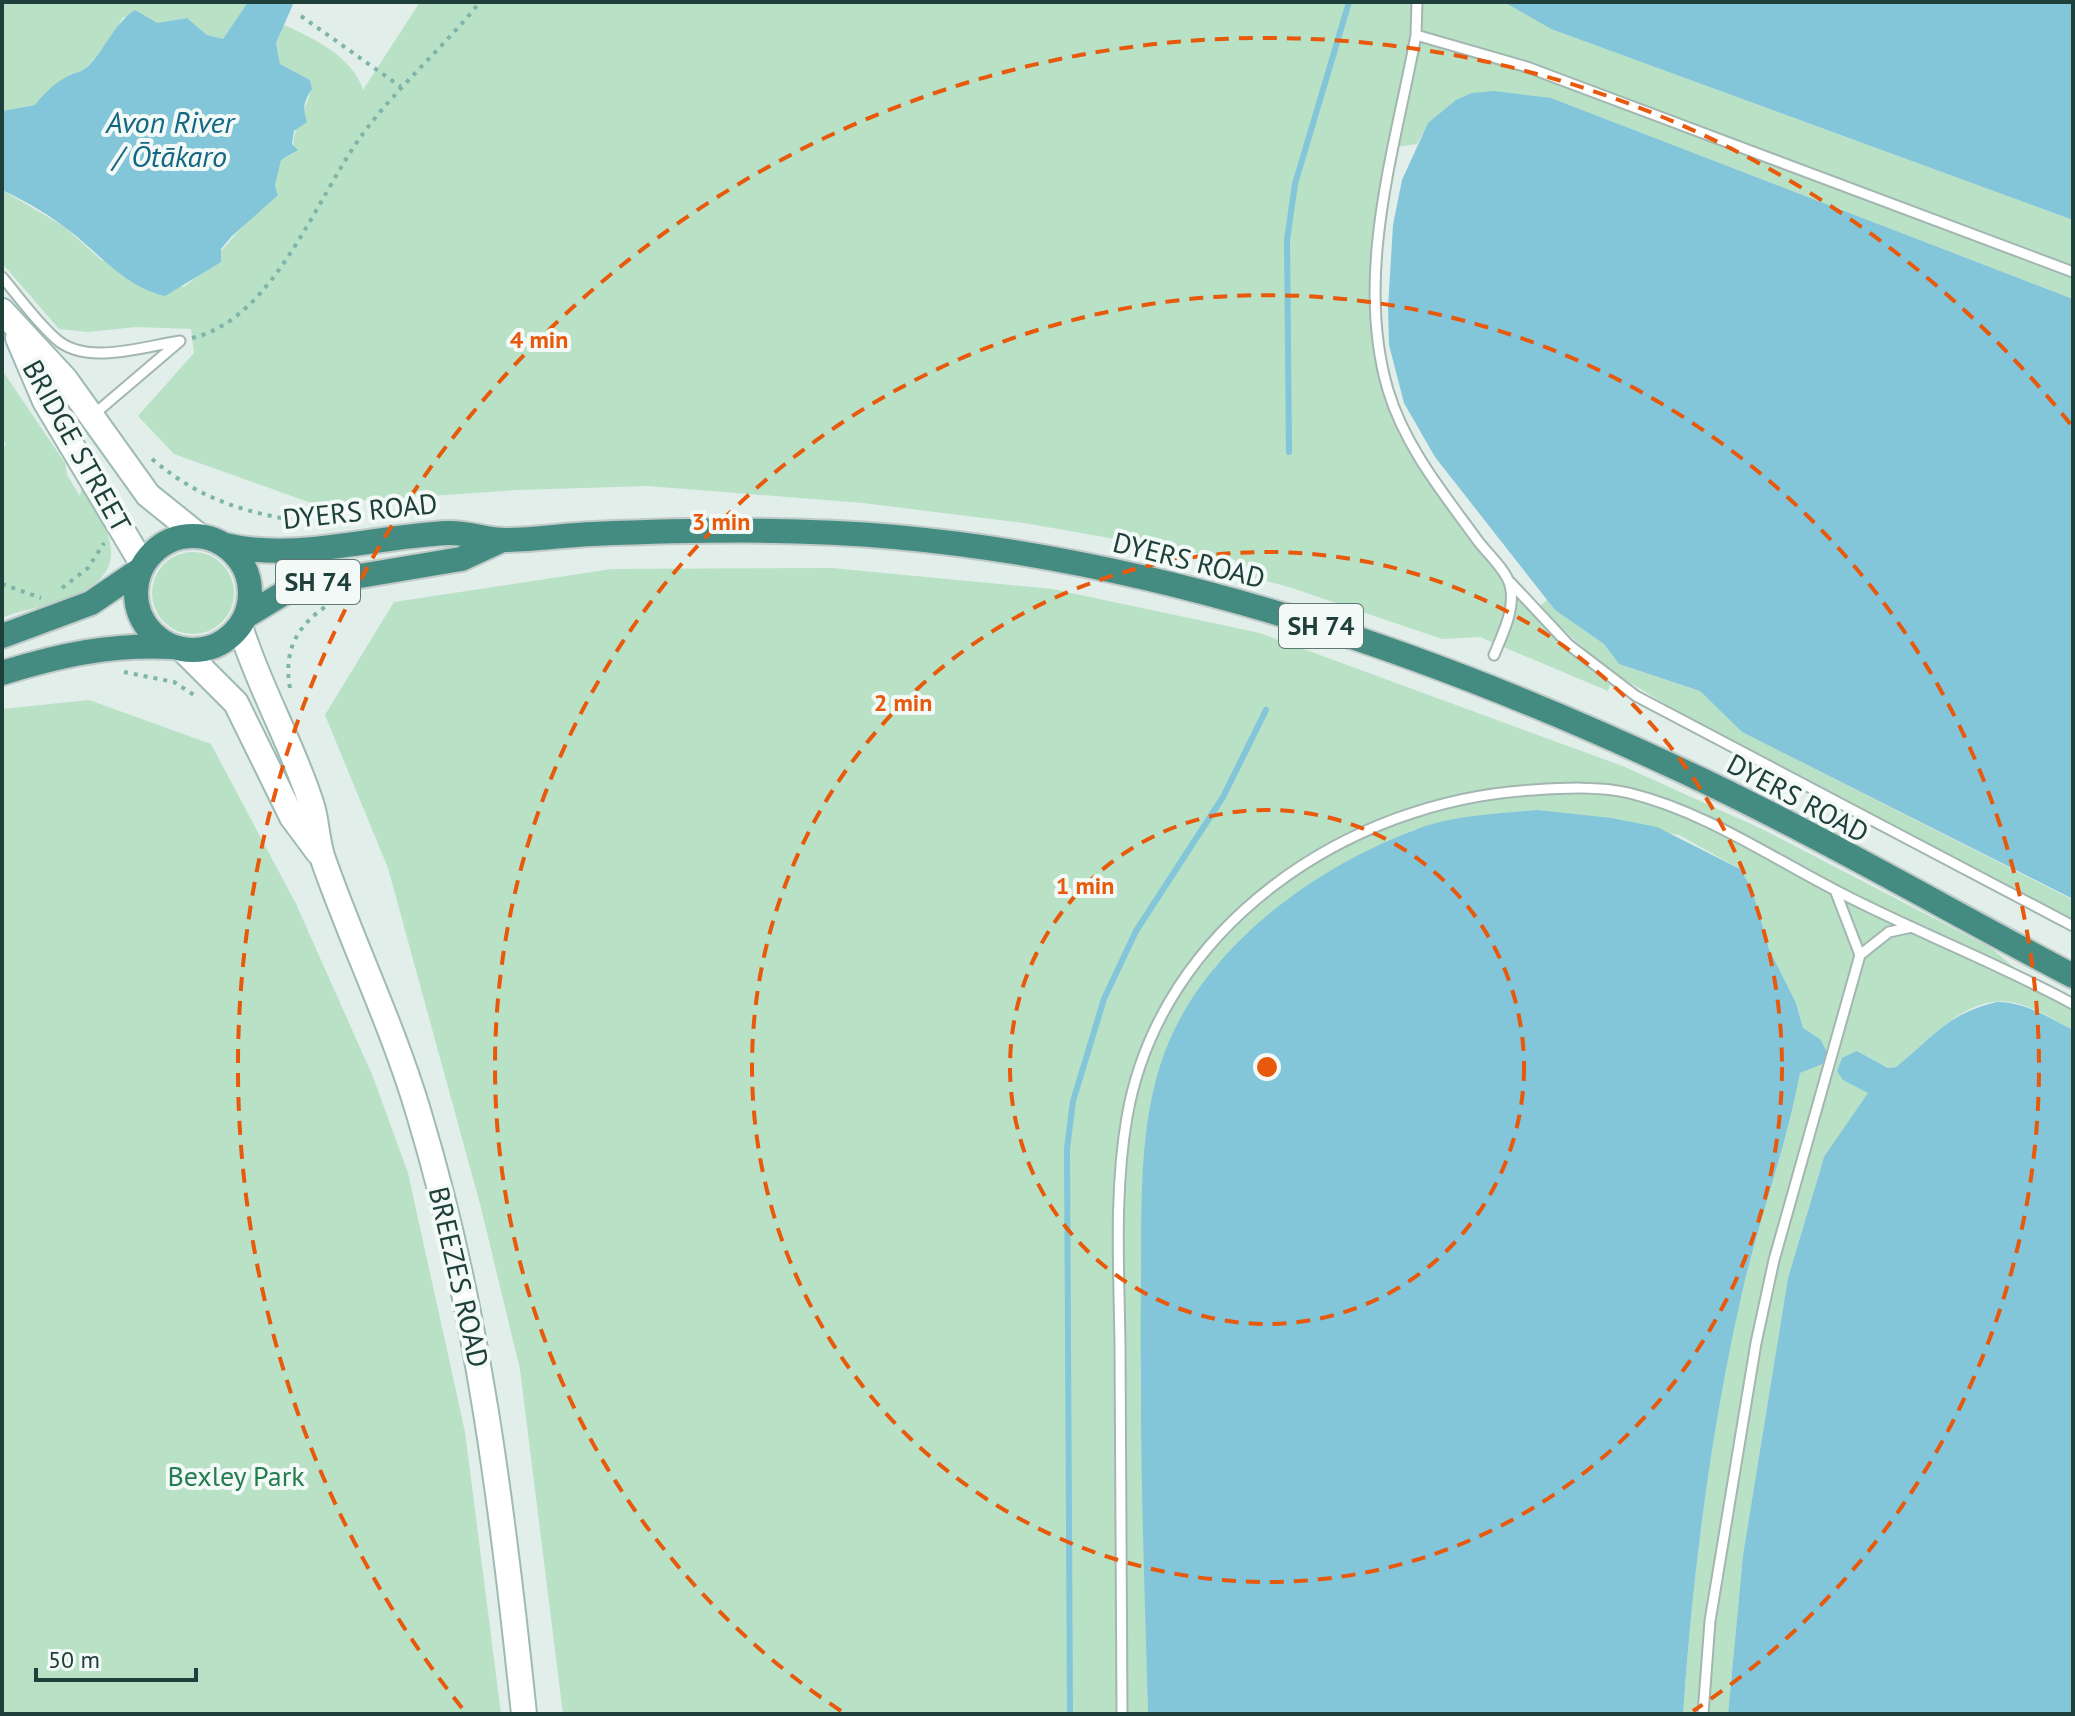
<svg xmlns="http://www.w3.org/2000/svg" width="2075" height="1716" viewBox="0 0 2075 1716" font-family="'PT Sans',sans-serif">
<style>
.green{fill:#b8e1c6}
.water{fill:#83c5d9}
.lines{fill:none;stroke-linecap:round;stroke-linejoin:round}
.stream{stroke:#83c5d9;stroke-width:6}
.service-casing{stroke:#a3b6b1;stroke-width:13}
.secondary-casing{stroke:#9ebab3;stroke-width:28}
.trunk-casing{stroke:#c0cac8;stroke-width:28}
.path{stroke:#7eb5a8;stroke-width:4;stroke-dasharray:4 6;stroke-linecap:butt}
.service{stroke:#fff;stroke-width:9}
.secondary{stroke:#fff;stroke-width:24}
.trunk{stroke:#448c81;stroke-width:24}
.ring{fill:none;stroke:#e8590c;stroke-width:4;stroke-dasharray:14 10}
.labels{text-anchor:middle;stroke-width:8;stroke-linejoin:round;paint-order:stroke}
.shield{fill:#f2f9f6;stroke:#5e7872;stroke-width:2}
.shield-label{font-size:26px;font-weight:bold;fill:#1f403a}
.street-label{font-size:28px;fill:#1f403a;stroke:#f2f9f6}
.park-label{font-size:28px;fill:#257c4e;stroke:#f2f9f6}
.water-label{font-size:30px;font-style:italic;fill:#136783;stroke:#f2f9f6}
.centre{fill:#e8590c;stroke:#f2f9f6;stroke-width:4}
.ring-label{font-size:24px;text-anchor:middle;font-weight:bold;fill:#e8590c;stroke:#f2f9f6;stroke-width:8;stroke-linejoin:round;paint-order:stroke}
</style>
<rect width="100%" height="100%" fill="#e1eee9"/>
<!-- green -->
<path class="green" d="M2 2H248L223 39 207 35 187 18 157 23 123 17 109 42 83 71 70 74 35 105 2 111Z
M420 2H1504L1551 29 2073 220V299L1551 98 1427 126 1417 144 1388 148C1370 244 1355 350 1402 440 1420 474 1446 504 1468 535 1510 591 1554 642 1610 685L1608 691 1480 637 1442 639 1289 587 1235 573V560L1024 523 863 503 648 486 517 490 314 504 174 454 138 416 194 353 191 329 136 327 88 332 59 329 2 263V190L65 227 101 260 184 287C220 261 240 220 278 195L275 186 281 160 294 153C289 126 315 102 310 80L280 64 276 43 284 25C313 38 353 57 363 90Z
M2 370 65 463 67 475 80 496 82 486C121 546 130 580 50 604 33 609 18 611 2 618V449L6 444 2 439Z
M152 593a41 41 0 1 1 82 0a41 41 0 1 1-82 0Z
M831 568 1052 589 1260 633 1625 767 1764 830 1991 948 2051 999 2073 1011V1030C2054 1020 2033 1006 2011 1002 1966 995 1928 1041 1896 1067L1889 1068 1857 1051 1844 1080 1869 1093 1823 1160 1788 1278 1743 1555 1728 1714H1683C1693 1568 1712 1422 1745 1280 1762 1211 1787 1143 1800 1073L1823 1064 1820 1039 1803 1028 1796 1003 1769 949 1752 889 1740 869 1679 835 1537 810 1456 819 1413 830 1376 847 1310 884 1215 967 1170 1040 1153 1092 1146 1143 1140 1377 1148 1714H563L520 1369 480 1204 388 868 325 715 394 602 612 569Z
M1547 600 1555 610 1604 644 1619 664 1700 691 1742 732 2073 900V920L1678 712 1603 666 1539 607Z
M89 700 211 744 296 904 373 1077 408 1173 465 1432 501 1714H2V709Z"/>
<!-- water -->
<path class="water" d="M248 2H294L276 43 280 64 310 80 312 89C304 101 302 108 307 122L294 131 292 144 298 150 281 160 275 186 278 195 231 237 221 249V262L165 296C122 286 97 250 62 225 43 211 23 200 2 190V111L35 105C44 93 55 83 68 76 74 72 81 73 86 68 105 51 114 23 135 10L157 23 187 18 207 35 223 39Z
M1504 2H2073V220L1551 29Z
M1494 91 1551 98 2073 299V899L1742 732 1700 691 1619 664 1604 644 1555 610 1435 457 1404 403 1389 345 1388 308 1393 225 1402 180 1428 123 1456 100 1472 93Z
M1537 810 1611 818 1657 827 1740 869 1752 889 1769 949 1796 1003 1803 1028 1820 1039 1827 1052 1823 1064 1800 1073C1787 1143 1762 1211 1745 1280 1712 1422 1693 1568 1683 1714H1148C1144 1571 1139 1428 1141 1284 1142 1204 1137 1115 1170 1039 1213 942 1315 868 1412 831 1451 815 1496 814 1537 810Z
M1997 1002C2025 1002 2048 1017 2073 1030V1714H1728L1743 1555 1788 1278 1824 1157 1868 1093 1843 1080 1837 1071 1842 1058 1857 1051 1888 1068 1896 1067C1932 1038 1948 1013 1997 1002Z"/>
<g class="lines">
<!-- stream -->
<path class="stream" d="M1289 452 1287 240 1295 184 1349 2
M1070 1714 1067 1149 1073 1101 1104 999 1136 931 1223 797 1266 710"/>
<!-- service casing -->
<g class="service-casing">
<path id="service" d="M1416 35 1417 2
M2 277C19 297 35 320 55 338 85 367 144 346 180 341
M92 416 180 341
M1510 582 1569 645 1636 696 2073 926
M1494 655C1503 633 1516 608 1510 585 1506 570 1487 553 1478 541 1444 494 1405 447 1388 390 1354 274 1395 149 1416 35L1527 67 2073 272
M1860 955 1889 932 1912 927
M1122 1714C1121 1591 1120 1468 1120 1345 1119 1271 1114 1191 1127 1117 1160 927 1348 800 1533 790 1563 788 1600 786 1629 793 1703 811 1769 856 1835 890 1913 931 1996 962 2073 1004
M1703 1714 1710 1621 1756 1343 1774 1260 1860 955 1835 890"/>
</g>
<!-- secondary casing -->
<g class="secondary-casing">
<path id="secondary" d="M2 311 65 379 148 495 199 536
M18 338 45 401 143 565
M240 626C259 688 293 745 312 806 317 823 317 842 323 859 353 945 393 1026 419 1114 478 1309 503 1511 524 1714
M183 650 236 703 292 817 318 852"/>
</g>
<!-- trunk casing -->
<g class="trunk-casing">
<path id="trunk" d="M136 593a57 57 0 1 1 114 0a57 57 0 1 1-114 0Z
M225 545C296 562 375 536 448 533 467 532 486 540 505 540 534 540 564 535 593 534 692 530 796 528 895 537 1170 562 1436 655 1685 772 1817 834 1944 908 2073 976
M246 616 294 587 461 559 500 541
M2 636 91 603 141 569
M2 673C60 655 111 644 172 647"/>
</g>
<!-- path -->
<path class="path" d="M301 16 401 87
M192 338C274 319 316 198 362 135 397 87 443 48 480 2
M152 459C204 503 253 515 319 524
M2 584 41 598
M62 588 88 568 104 543
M124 672 174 682 194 695
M290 688C283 651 297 625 328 605"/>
<!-- service -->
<use href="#service" class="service"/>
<!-- secondary -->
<use href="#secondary" class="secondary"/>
<!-- trunk -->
<use href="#trunk" class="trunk"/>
</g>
<!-- distance rings -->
<g class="ring">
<circle cx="1267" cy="1067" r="257"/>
<circle cx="1267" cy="1067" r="515"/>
<path d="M841 1711A772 772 0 1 1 1693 1711"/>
<path d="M462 1708A1029 1029 0 1 1 2072 426"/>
</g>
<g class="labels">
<!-- shield labels -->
<g class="shield">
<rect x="276" y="560" width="84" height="44" rx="6"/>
<rect x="1279" y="604" width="84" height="44" rx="6"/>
</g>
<g class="shield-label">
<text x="318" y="591">SH 74</text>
<text x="1321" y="635">SH 74</text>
</g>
<!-- street labels -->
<g class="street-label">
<text transform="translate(77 446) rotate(61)" y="10">BRIDGE STREET</text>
<text transform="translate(360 511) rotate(-6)" y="10">DYERS ROAD</text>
<text transform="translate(1189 560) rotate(14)" y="10">DYERS ROAD</text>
<text transform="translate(1798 798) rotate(28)" y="10">DYERS ROAD</text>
<text transform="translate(459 1277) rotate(77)" y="10">BREEZES ROAD</text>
</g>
<!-- park labels -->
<g class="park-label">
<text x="236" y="1486">Bexley Park</text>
</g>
<!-- water labels -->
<g class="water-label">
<text x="170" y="133">Avon River<tspan x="170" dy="34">/ Ōtākaro</tspan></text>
</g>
</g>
<circle cx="1267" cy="1067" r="12" class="centre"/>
<g class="ring-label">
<text x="539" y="348">4 min</text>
<text x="721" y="530">3 min</text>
<text x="903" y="711">2 min</text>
<text x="1085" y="894">1 min</text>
</g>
<!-- border -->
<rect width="2075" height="1716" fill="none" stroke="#1f403a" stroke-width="8"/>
<!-- scale -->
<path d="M36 1668v12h160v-12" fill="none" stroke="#1f403a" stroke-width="4"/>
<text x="48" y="1668" font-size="24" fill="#1f403a" stroke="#f2f9f6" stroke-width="6" paint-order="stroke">50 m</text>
</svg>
